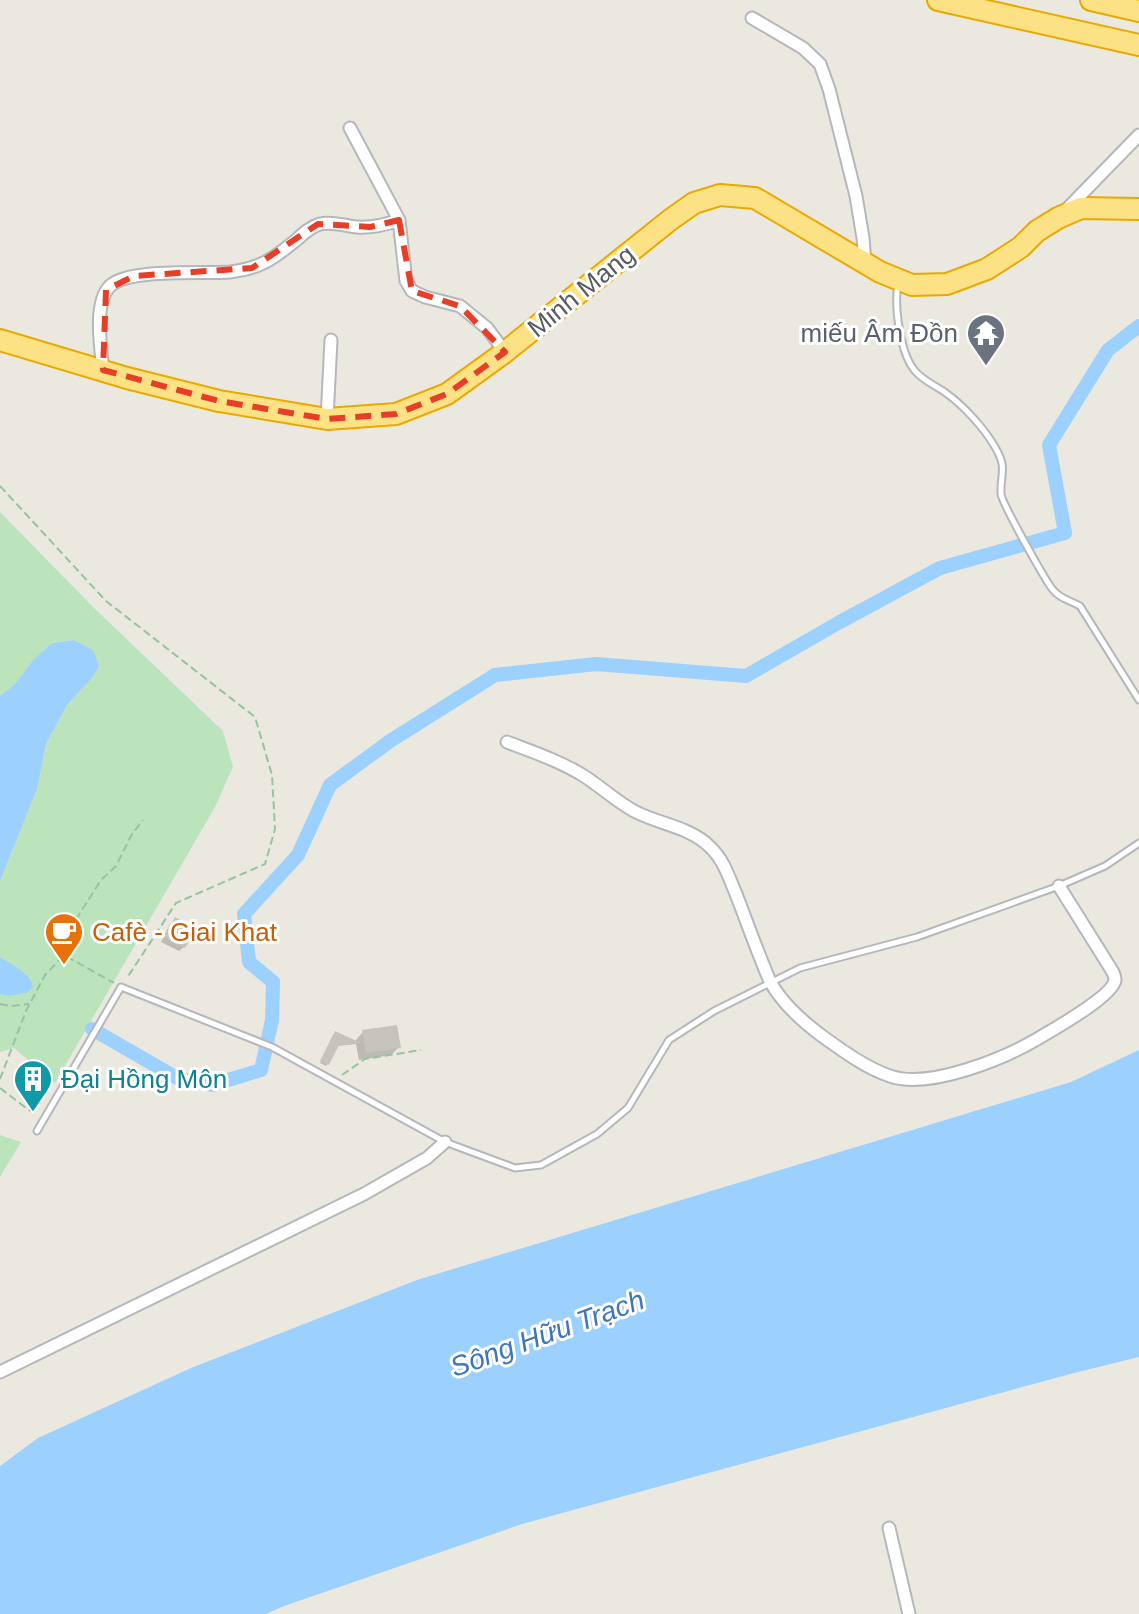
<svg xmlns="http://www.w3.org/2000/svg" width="1139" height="1614" viewBox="0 0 1139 1614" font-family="Helvetica,sans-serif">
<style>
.green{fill:#bbe4bc}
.water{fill:#9cd0ff}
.shadow{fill:#0003}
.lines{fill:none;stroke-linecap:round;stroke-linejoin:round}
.canal{stroke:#9cd0ff;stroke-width:14}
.building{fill:#c6c3bc}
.lane-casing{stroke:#b5b7bc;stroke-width:9}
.street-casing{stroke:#b5b7bc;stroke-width:15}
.highway-casing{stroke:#eaa901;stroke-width:24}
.path{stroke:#94c4a3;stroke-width:2;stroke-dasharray:8 4;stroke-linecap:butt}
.lane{stroke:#fff;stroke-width:5}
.street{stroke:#fff;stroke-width:11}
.highway{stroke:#fce285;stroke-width:20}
.marked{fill:none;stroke:#e83e28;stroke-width:6;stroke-dasharray:16 10;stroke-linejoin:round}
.labels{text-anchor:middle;stroke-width:6;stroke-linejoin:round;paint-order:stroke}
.street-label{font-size:26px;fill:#585b60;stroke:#fff}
.worship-label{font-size:26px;fill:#5b616d;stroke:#fff;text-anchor:end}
.food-label{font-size:26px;fill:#c56008;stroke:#fff;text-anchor:start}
.culture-label{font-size:26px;fill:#0d838f;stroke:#fff;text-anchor:start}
.water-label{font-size:28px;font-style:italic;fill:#3d75b8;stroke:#fff}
</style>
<rect width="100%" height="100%" fill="#ebe9df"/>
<!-- green -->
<path class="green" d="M0 512 94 608 223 731 233 767 215 807 55 1083 14 1048 0 1052V994L9 996 26 974 0 957V881L37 789 46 744 67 705 92 678 93 650 74 640 52 643 34 659 15 684 0 696Z
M0 1135 21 1142 0 1177Z"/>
<!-- water -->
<path class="water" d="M74 640 93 650 99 666 92 678 67 705 46 744 37 789 0 881V696L15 684 34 659 52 643Z
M0 957C12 965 30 972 33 987L29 992 9 996 0 994Z
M1139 1050V1357L1074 1373 522 1524 284 1606 266 1614H0V1466L38 1438 191 1368 417 1280 1071 1082Z"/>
<!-- shadow -->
<path class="shadow" d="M175 920 184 947 179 951 161 942 170 924Z
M363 1032 399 1047 391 1055 359 1060 356 1044 336 1046 328 1064 326 1066 320 1063 333 1035 356 1043V1040Z"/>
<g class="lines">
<!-- canal -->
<path class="canal" d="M92 1029 177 1078 212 1085 261 1070 272 1020 273 982 249 962 244 914 298 855 330 785 390 741 495 675 596 664 746 676 838 623 940 568 1065 533 1049 445 1108 350 1139 326"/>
</g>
<!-- building -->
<path class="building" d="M175 917 196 929 185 948 164 937Z
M397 1025 401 1048 366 1053 362 1030Z
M335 1031 361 1043 339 1045 329 1065 320 1061Z"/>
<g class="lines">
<!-- lane casing -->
<g class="lane-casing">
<path id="lane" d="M898 284C894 306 900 355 916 372 924 381 936 386 946 393 964 406 984 428 995 447 1008 469 1000 473 1001 494 1002 503 1047 584 1054 591 1061 599 1071 601 1080 606L1139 700
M37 1131 121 987 272 1047 445 1142 515 1168 541 1165 597 1134 628 1108 669 1040 714 1011 800 968 917 937 1059 886 1105 866 1139 843"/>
</g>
<!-- street casing -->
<g class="street-casing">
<path id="street" d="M752 18 803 48 820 64 829 89 856 196 863 238 865 263
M350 128 399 220 406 281 412 291 425 297 460 306 487 328 505 352
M1067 209 1139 135
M103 370C101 349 93 303 110 286 128 268 203 274 230 272 259 269 273 259 295 241 303 234 310 227 320 224 332 221 345 226 357 227 372 228 385 225 399 220
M327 419 331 340
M507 742C533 752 560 761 584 776 601 787 616 801 634 811 658 824 691 827 710 847 724 860 729 878 736 894 747 922 757 951 769 979 780 1002 802 1021 822 1036 843 1051 866 1068 890 1076 929 1090 1005 1058 1039 1038 1054 1029 1113 996 1115 980 1115 976 1113 972 1111 969L1059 886
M0 1372 364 1194 427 1158 445 1142
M889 1528 909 1614"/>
</g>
<!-- highway casing -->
<g class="highway-casing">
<path id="highway" d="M938 0 1139 45
M1091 0 1139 11
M0 340 127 378 219 401 327 419 396 414 447 394 505 352 670 220 694 203 720 195 755 198 880 272 912 285 947 284 987 269 1021 247 1037 231 1058 218 1081 208 1139 209"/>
</g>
<!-- path -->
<path class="path" d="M0 486 106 601 255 717 272 775 275 829 265 864 176 903 127 978
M65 954 75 921 101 880 116 866 132 834 143 820
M0 1004 11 1006 29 1004
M342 1075 365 1059 421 1050
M0 1079 26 1011 45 975 64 955 114 983
M0 1088 30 1111"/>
<!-- lane -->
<use href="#lane" class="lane"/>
<!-- street -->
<use href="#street" class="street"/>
<!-- highway -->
<use href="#highway" class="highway"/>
</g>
<!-- marked area -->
<path class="marked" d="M399 220 412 291 460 306 505 352 447 394 396 414 327 419 219 401 103 370 106 290 134 276 252 268 318 224 370 227Z"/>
<!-- icons -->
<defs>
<g id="temple-pin" transform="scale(2)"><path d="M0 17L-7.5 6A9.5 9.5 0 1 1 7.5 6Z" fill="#6b7280" stroke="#fff"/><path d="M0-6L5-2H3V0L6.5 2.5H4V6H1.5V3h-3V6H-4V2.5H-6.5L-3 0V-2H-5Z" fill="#fff"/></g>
<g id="cafe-pin" transform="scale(2)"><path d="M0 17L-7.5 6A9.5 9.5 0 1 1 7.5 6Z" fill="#e8710a" stroke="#fff"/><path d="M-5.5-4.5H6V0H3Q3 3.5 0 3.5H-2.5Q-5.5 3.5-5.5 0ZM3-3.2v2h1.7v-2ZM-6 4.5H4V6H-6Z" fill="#fff"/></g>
<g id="building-pin" transform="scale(2)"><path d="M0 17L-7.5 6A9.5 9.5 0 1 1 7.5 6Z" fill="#0f9aa8" stroke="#fff"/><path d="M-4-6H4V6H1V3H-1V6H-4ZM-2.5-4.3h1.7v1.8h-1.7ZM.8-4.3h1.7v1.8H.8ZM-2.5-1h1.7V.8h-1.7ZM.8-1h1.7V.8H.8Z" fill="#fff"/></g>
</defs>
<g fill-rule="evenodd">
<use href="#temple-pin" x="986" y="333"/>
<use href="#cafe-pin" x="64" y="932"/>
<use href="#building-pin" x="33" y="1079"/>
</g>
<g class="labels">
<!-- street labels -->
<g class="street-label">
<text transform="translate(581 291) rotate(-39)" y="9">Minh Mang</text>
</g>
<!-- worship labels -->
<g class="worship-label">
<text x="958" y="342">miếu Âm Đồn</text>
</g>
<!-- food labels -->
<g class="food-label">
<text x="92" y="941">Cafè - Giai Khat</text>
</g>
<!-- culture labels -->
<g class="culture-label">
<text x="61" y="1088">Đại Hồng Môn</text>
</g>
<!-- water labels -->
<g class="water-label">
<text transform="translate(547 1333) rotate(-20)" y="10">Sông Hữu Trạch</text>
</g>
</g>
</svg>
